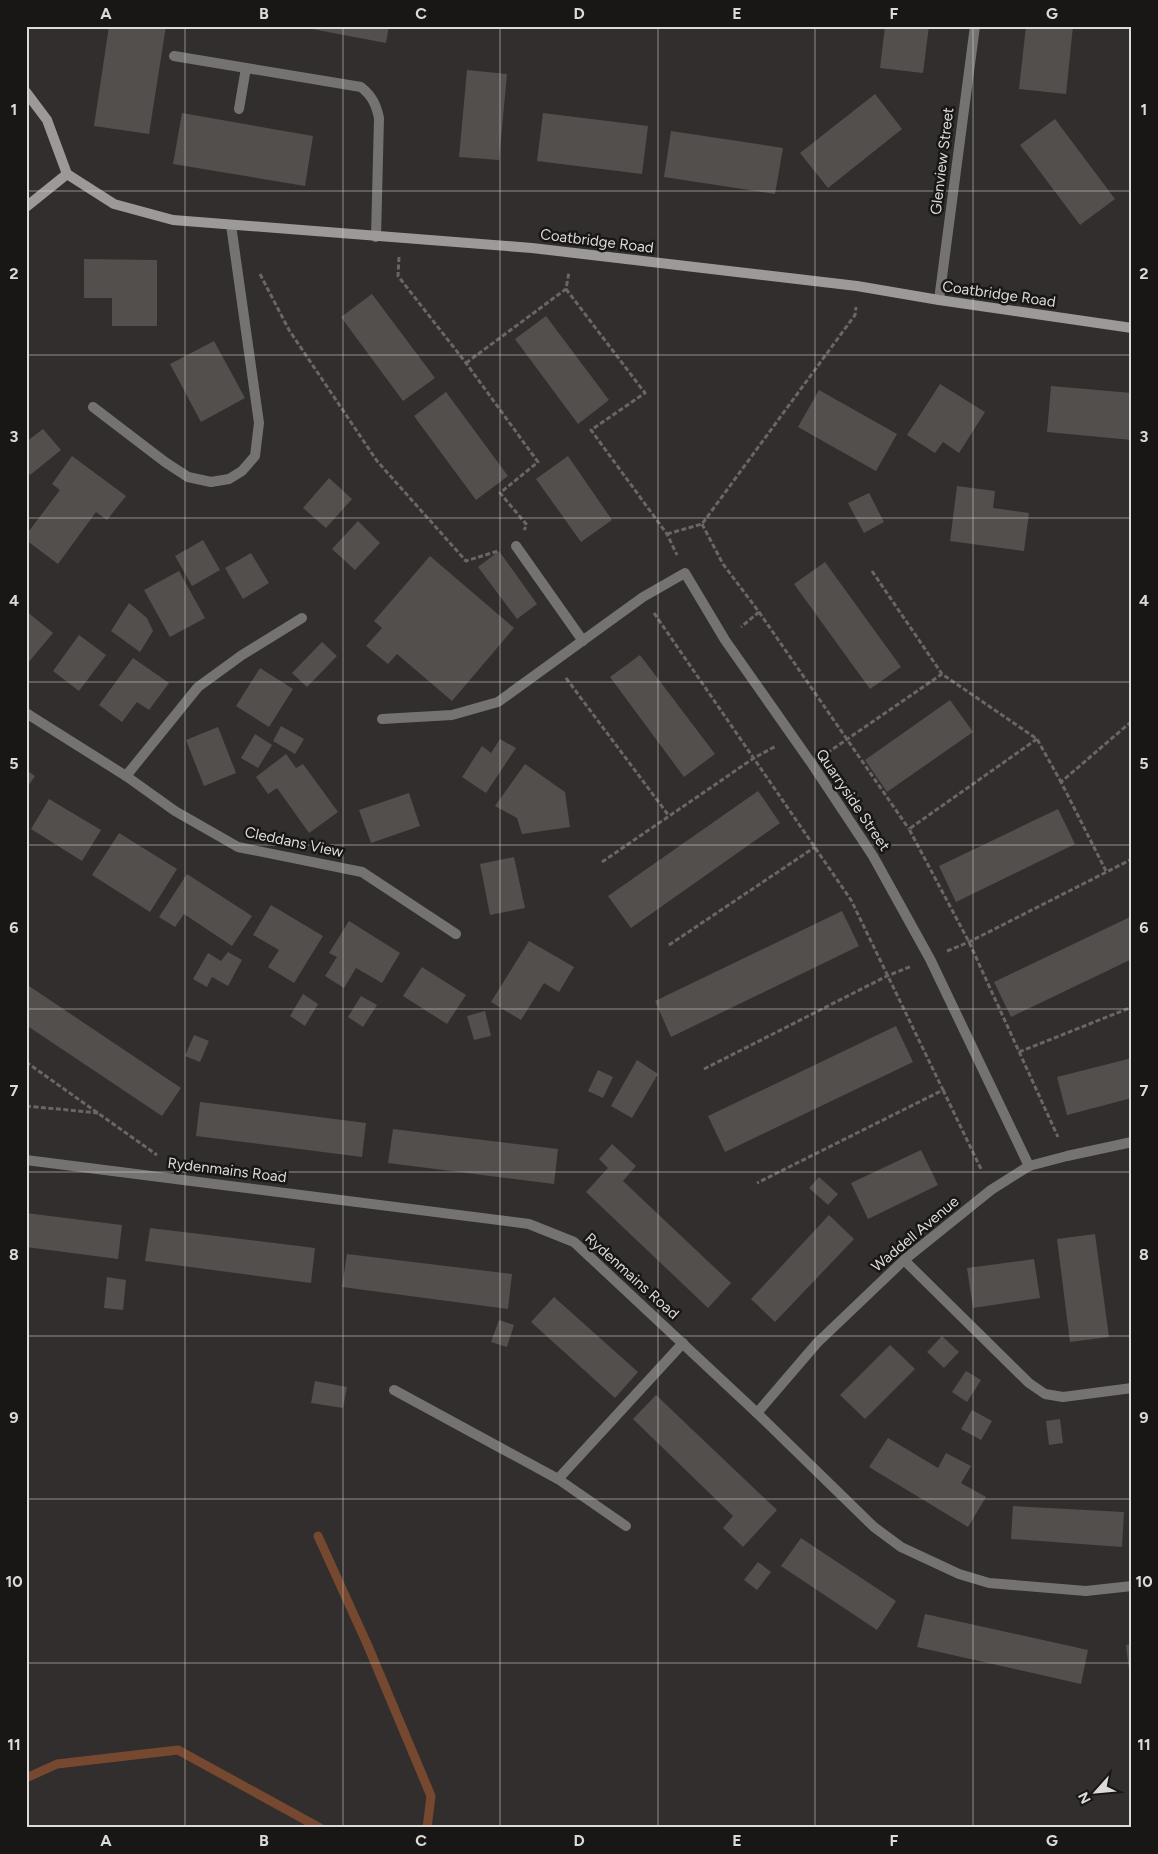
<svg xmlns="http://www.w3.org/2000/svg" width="1158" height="1854" font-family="Figtree,sans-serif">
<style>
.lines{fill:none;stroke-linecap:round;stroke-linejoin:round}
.stream{stroke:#76482f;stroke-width:9}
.building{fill:#534f4d}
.path{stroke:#696665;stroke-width:3;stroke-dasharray:5 2.5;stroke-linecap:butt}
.service{stroke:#757372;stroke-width:10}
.minor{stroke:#757372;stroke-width:10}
.secondary{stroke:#9d9998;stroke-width:10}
.grid{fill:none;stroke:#dddbd9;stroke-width:1;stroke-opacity:0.55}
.labels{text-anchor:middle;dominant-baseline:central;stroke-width:5;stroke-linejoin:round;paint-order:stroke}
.street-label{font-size:15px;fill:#dddbd9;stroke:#191716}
.neatline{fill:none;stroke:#dddbd9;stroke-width:2}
.grid-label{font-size:16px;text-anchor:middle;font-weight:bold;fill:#dddbd9}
</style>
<rect width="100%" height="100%" fill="#322e2d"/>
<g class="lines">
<g class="stream">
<path d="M318 1536 368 1646 431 1796 427 1828"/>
<path d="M26 1778 57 1764 178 1750 320 1828"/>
</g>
</g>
<g class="building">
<path d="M109 26H166L149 134 94 126Z"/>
<path d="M296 26H389L386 43Z"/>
<path d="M885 26H929L923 73 880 68Z"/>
<path d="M1026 26H1073L1066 94 1019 89Z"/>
<path d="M467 70 507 74 499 160 459 157Z"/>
<path d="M875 94 902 129 828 188 800 153Z"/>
<path d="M182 113 313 136 305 186 173 164Z"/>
<path d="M543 113 648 126 642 174 537 161Z"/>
<path d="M1055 119 1115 199 1080 225 1020 145Z"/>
<path d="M671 131 783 148 775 194 664 177Z"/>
<path d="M84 259 157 260V326H112V298H84Z"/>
<path d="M372 294 435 378 403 401 341 317Z"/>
<path d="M546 316 609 400 578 424 515 339Z"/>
<path d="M214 341 245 398 201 422 170 364Z"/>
<path d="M940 384 985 412 959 453 943 442 935 453 907 435Z"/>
<path d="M1051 386 1132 393V440L1047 432Z"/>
<path d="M819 390 897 434 876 471 798 427Z"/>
<path d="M446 392 508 476 476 500 414 416Z"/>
<path d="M43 429 61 450 30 475 26 470V442Z"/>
<path d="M72 456 126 496 107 520 96 512 58 564 26 540V535L60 490 52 484Z"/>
<path d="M568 456 612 520 581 542 536 479Z"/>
<path d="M329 478 352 499 326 528 303 508Z"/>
<path d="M957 486 995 491 993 508 1029 513 1024 551 950 541Z"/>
<path d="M869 493 884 522 864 533 848 503Z"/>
<path d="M358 521 380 543 355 570 332 549Z"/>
<path d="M203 540 220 570 192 586 175 556Z"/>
<path d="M499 551 537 604 517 619 478 567Z"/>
<path d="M251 553 269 583 243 599 225 568Z"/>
<path d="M430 556 514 628 452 701 397 654 388 664 366 646 382 628 374 621Z"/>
<path d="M825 562 901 667 870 689 794 584Z"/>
<path d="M179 571 205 618 170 637 144 590Z"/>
<path d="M129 603 147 618 153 631 140 652 111 631Z"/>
<path d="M26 611 53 633 27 664 26 663Z"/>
<path d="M79 635 106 655 79 691 53 671Z"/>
<path d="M322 642 337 656 307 687 292 673Z"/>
<path d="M640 655 715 754 684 777 610 677Z"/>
<path d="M133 658 169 683 149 710 137 702 122 722 99 705Z"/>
<path d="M260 668 293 689 269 727 236 706Z"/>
<path d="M950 700 973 732 887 792 865 760Z"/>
<path d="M281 726 304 739 295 754 273 741Z"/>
<path d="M218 727 236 773 204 786 186 740Z"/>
<path d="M255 734 272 745 258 768 241 758Z"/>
<path d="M500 739 516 748 486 793 462 777 482 746 491 753Z"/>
<path d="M286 754 296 768 303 764 338 812 309 833 277 788 268 794 256 777Z"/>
<path d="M525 764 565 792 570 827 522 834 517 818 495 806Z"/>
<path d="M26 770 35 776 26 789Z"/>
<path d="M758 791 780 823 631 928 608 896Z"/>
<path d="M409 793 420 826 371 843 359 810Z"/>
<path d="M49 799 101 830 82 861 31 829Z"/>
<path d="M1058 809 1075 844 956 902 939 866Z"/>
<path d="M119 833 177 869 150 912 92 875Z"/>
<path d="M514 857 525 908 490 915 480 864Z"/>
<path d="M187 874 252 916 232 946 184 914 175 927 159 917Z"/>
<path d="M271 905 323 936 294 983 268 967 279 950 253 935Z"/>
<path d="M842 911 859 946 671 1037 655 1001Z"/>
<path d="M1132 916V959L1011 1017 994 982Z"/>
<path d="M349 921 400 953 382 983 356 968 344 988 325 976 337 957 329 953Z"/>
<path d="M529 941 574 967 559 992 544 983 521 1020 491 1002Z"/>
<path d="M228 952 242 960 228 986 212 977 207 987 193 979 208 953 221 961Z"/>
<path d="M422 967 466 995 447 1024 403 996Z"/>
<path d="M26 984 181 1088 162 1116 26 1025Z"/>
<path d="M303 994 318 1004 305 1026 290 1016Z"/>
<path d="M361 996 377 1005 363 1027 348 1017Z"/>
<path d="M485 1011 491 1036 474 1040 467 1016Z"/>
<path d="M896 1026 913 1062 725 1152 708 1116Z"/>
<path d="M194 1035 209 1041 200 1062 185 1056Z"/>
<path d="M1132 1058V1098L1067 1115 1057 1077Z"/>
<path d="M637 1060 658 1074 632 1118 611 1106Z"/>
<path d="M598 1070 613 1077 603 1098 588 1091Z"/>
<path d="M200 1102 366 1123 362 1157 196 1136Z"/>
<path d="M393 1129 558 1149 554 1184 388 1163Z"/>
<path d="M612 1144 636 1166 623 1181 731 1283 708 1308 586 1192 608 1168 599 1159Z"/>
<path d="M921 1150 938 1185 868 1219 851 1183Z"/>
<path d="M819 1177 838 1194 828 1205 809 1188Z"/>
<path d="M26 1213 122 1225 118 1259 26 1247Z"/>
<path d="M829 1215 854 1239 775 1322 751 1299Z"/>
<path d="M150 1228 315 1248 311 1283 145 1261Z"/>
<path d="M1095 1234 1109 1337 1070 1342 1057 1239Z"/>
<path d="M347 1254 512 1274 508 1309 342 1287Z"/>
<path d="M1034 1259 1040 1298 973 1308 967 1268Z"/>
<path d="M107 1277 126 1280 123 1310 104 1308Z"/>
<path d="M554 1297 638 1372 615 1398 531 1322Z"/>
<path d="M499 1320 514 1325 507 1347 491 1342Z"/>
<path d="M942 1336 959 1352 944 1368 927 1352Z"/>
<path d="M890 1345 915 1369 865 1419 840 1395Z"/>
<path d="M966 1371 981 1380 967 1402 952 1392Z"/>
<path d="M315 1381 347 1387 343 1408 311 1403Z"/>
<path d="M656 1395 777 1510 743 1547 723 1528 733 1516 633 1419Z"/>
<path d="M972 1410 992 1421 981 1440 961 1429Z"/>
<path d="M1060 1419 1063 1443 1049 1445 1046 1421Z"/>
<path d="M888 1438 938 1468 946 1453 971 1466 961 1483 986 1497 968 1527 869 1467Z"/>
<path d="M1013 1506 1124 1512 1122 1547 1011 1539Z"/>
<path d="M801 1538 896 1601 877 1630 781 1566Z"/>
<path d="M758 1562 771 1572 757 1590 744 1580Z"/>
<path d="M925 1614 1088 1650 1081 1684 917 1647Z"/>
<path d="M1132 1644V1678L1130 1679 1126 1645Z"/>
</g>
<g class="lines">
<g class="path">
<path d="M399 257 398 276 466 363 538 462 500 493 527 525 524 530"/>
<path d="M260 274 289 330 377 461 466 561 498 551"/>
<path d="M566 289 645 393 591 430 667 534 677 555"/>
<path d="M466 363 566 289 569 272"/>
<path d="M702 524 723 564 759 612 741 627"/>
<path d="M667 534 702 524 855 315 856 307"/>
<path d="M872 571 942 674 1037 739 1061 782"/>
<path d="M759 612 909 829"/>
<path d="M654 613 851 900 943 1090 757 1183"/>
<path d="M566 678 669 816"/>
<path d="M1037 739 909 829 969 942 1058 1137"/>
<path d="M827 753 942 674"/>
<path d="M602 862 754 758 776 746"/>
<path d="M1106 871 1061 782 1132 721"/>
<path d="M669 945 815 847"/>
<path d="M947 951 969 942 1132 859"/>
<path d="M1019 1052 1132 1007"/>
<path d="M26 1062 157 1155"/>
<path d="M704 1069 887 976 912 966"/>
<path d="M943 1090 982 1171"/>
<path d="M26 1106 99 1113"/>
</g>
<g class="service">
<path d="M93 407 165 462 188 477 211 482 229 479 242 471 255 456 259 423 231 225"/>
<path d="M904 1260 1029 1383 1045 1394 1063 1397 1132 1388"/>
<path d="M394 1390 558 1479 626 1526"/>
<path d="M558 1479 683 1343"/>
</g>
<g class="minor">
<path d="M174 56 361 87C372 96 376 104 379 118L376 237"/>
<path d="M239 109 246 68"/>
<path d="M939 300 975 26"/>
<path d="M516 546 583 641"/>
<path d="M26 713 126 776 175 811 238 847 362 872 456 934"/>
<path d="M382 719 452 715 498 702 643 597 685 573 725 640 812 764 873 856 930 959 1029 1166"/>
<path d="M126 776 198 687 242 655 302 618"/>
<path d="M26 1160 529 1224 574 1242 757 1413 874 1527 901 1547 959 1574 989 1583 1086 1591 1132 1586"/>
<path d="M757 1413 817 1343 904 1260 991 1190 1029 1166 1067 1156 1132 1142"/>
</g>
<g class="secondary">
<path d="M26 92 47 120 67 174"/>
<path d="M67 174 114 204 173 220 532 248 857 286 939 300 1132 328"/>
<path d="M26 207 67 174"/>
</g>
</g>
<path class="grid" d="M185 26V1828M343 26V1828M500 26V1828M658 26V1828M815 26V1828M973 26V1828M26 191H1132M26 355H1132M26 518H1132M26 682H1132M26 845H1132M26 1009H1132M26 1172H1132M26 1336H1132M26 1499H1132M26 1663H1132"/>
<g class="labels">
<g class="street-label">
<text transform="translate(942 161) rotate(-83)">Glenview Street</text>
<text transform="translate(597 241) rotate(7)">Coatbridge Road</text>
<text transform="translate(999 294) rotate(8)">Coatbridge Road</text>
<text transform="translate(853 800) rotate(56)">Quarryside Street</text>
<text transform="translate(294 842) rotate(12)">Cleddans View</text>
<text transform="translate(227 1170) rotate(7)">Rydenmains Road</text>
<text transform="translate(915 1234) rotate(-40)">Waddell Avenue</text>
<text transform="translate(632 1276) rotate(42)">Rydenmains Road</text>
</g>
</g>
<rect width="1158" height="1854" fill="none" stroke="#191716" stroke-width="55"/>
<g transform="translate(1096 1792) rotate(243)" stroke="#191716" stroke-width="4" paint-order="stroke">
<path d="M0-4L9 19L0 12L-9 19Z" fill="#dddbd9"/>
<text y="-8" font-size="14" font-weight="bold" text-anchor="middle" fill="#dddbd9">N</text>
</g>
<rect x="28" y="28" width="1102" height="1798" class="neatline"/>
<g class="grid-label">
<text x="106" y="19">A</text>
<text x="264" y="19">B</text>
<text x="421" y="19">C</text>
<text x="579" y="19">D</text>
<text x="737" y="19">E</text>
<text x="894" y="19">F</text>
<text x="1052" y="19">G</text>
<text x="14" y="115">1</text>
<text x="1144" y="115">1</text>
<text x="14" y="279">2</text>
<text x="1144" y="279">2</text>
<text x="14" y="442">3</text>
<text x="1144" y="442">3</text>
<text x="14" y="606">4</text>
<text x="1144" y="606">4</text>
<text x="14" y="769">5</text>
<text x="1144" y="769">5</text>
<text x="14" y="933">6</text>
<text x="1144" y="933">6</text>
<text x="14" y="1096">7</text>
<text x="1144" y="1096">7</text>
<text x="14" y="1260">8</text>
<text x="1144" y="1260">8</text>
<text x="14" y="1423">9</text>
<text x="1144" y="1423">9</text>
<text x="14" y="1587">10</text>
<text x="1144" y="1587">10</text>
<text x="14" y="1750">11</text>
<text x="1144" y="1750">11</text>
<text x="106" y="1846">A</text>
<text x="264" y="1846">B</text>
<text x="421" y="1846">C</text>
<text x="579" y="1846">D</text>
<text x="737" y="1846">E</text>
<text x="894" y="1846">F</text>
<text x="1052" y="1846">G</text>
</g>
</svg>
